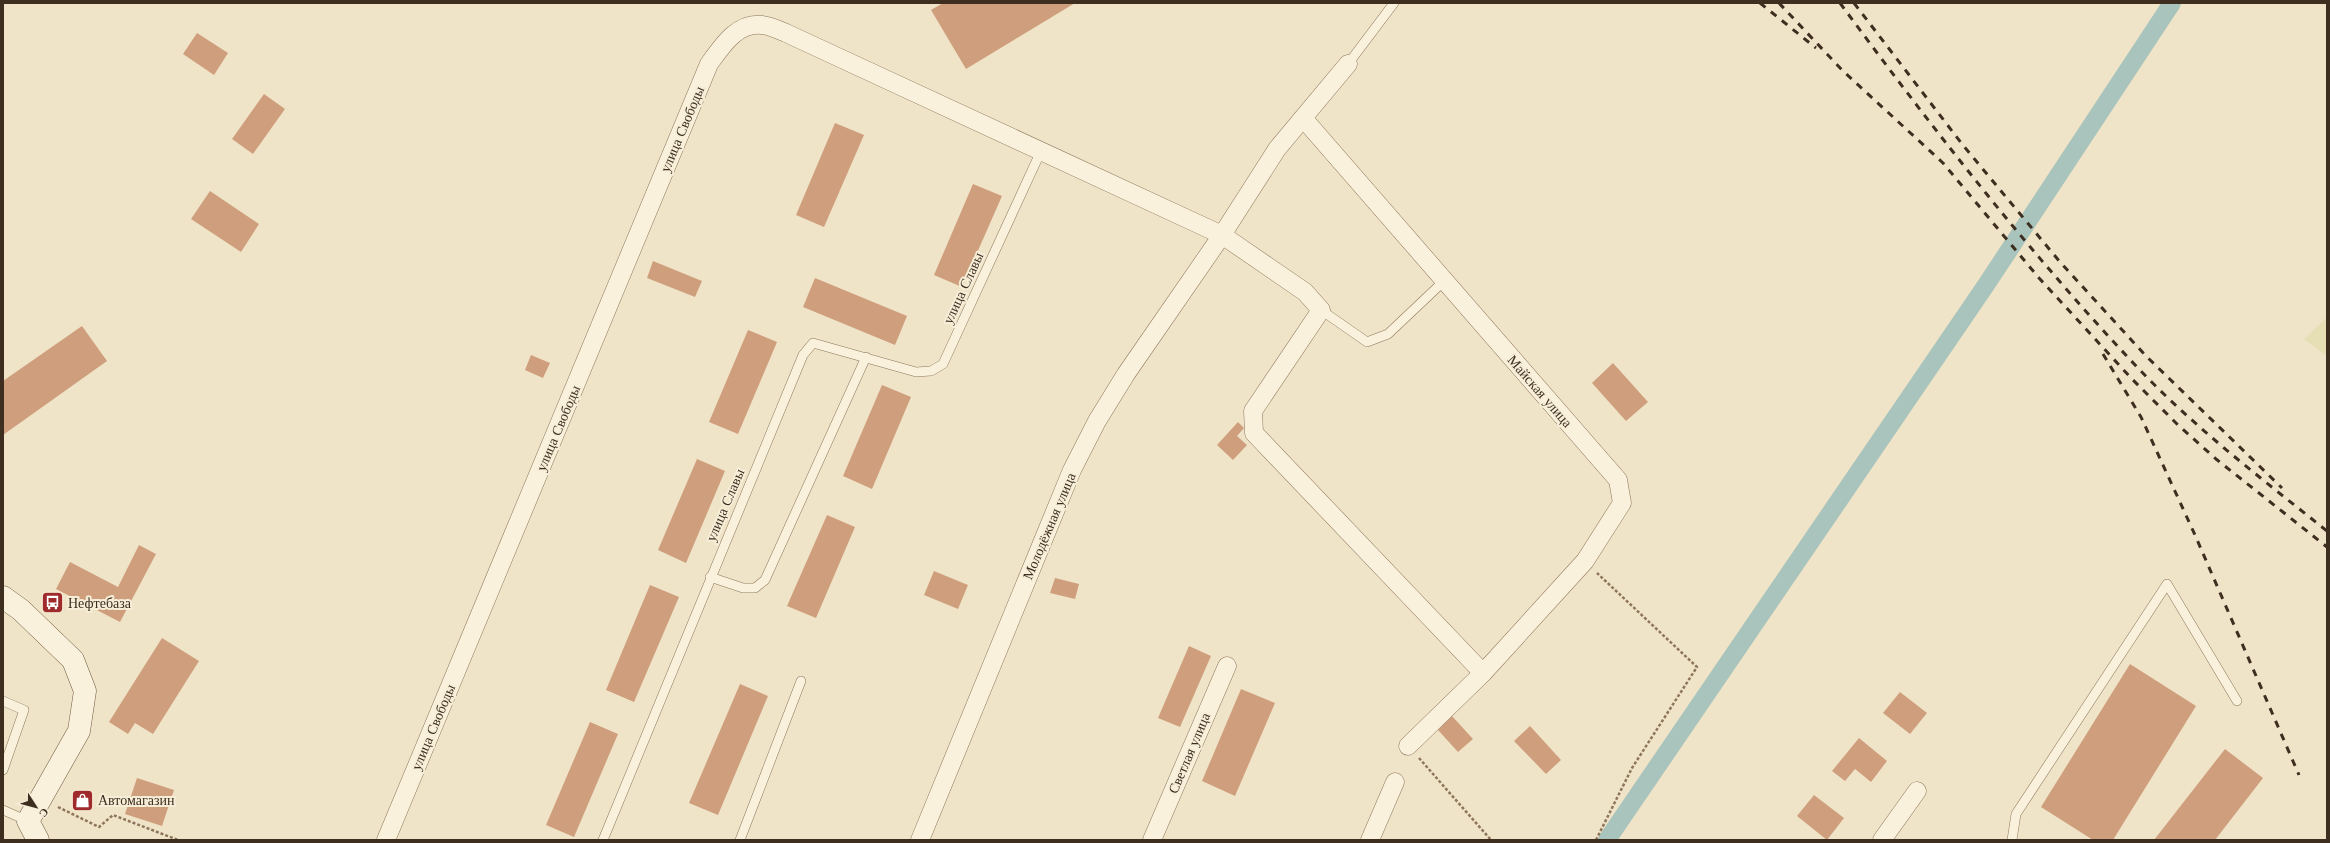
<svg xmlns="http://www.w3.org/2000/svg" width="2330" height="843" font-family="'Libre Baskerville',serif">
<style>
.farmland{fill:#e6deb5}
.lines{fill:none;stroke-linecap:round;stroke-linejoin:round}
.canal{stroke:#a9c4bc;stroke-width:18}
.building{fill:#cf9f7d}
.lane-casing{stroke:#8d765c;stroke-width:10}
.street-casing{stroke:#8d765c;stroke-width:19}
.secondary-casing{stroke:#6f573f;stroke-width:23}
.path{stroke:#8d765c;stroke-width:2.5;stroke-dasharray:3 2;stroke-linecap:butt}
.lane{stroke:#faf1dc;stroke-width:9}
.street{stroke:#faf1dc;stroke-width:18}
.secondary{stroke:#faf1dc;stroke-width:22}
.rail{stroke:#3d2e20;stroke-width:3;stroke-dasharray:7 7;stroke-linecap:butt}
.labels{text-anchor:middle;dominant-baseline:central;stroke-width:4;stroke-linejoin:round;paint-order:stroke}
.street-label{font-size:14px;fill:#3d2e20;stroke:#f7eed8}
.poi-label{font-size:14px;fill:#3d2e20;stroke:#f7eed8;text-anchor:start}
</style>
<rect width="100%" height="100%" fill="#f0e4c8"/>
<path class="farmland" d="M2327 317V356L2304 339Z"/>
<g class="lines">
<path class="canal" d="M1607 840 1986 285 2172 3"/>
</g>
<g class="building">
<path d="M943 3H1075L966 69 931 10Z"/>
<path d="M197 33 228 53 214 75 183 54Z"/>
<path d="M264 94 285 109 253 154 232 139Z"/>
<path d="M835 123 864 135 824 227 796 215Z"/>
<path d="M973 184 1002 196 962 287 934 275Z"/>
<path d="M210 191 259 224 241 252 191 219Z"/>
<path d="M653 261 702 281 695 297 647 278Z"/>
<path d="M815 278 907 316 895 345 803 307Z"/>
<path d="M82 326 107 361 3 435V381Z"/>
<path d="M748 330 777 342 738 434 709 422Z"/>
<path d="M531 355 550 363 543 378 525 370Z"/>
<path d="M1613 363 1648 402 1626 421 1592 383Z"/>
<path d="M882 385 911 397 872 489 843 476Z"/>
<path d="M1238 422 1244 428 1237 436 1247 445 1233 460 1217 445Z"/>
<path d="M697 459 725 471 686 563 658 550Z"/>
<path d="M827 515 855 527 816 618 787 606Z"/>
<path d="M139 545 156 554 120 622 56 589 70 562 118 587Z"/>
<path d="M934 571 968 585 958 609 924 595Z"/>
<path d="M1055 578 1079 584 1075 599 1050 593Z"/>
<path d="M650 585 679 597 634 702 606 690Z"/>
<path d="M162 638 199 661 153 734 135 723 128 734 109 722Z"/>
<path d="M1189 646 1211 656 1180 727 1158 718Z"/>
<path d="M2130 664 2196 706 2113 840H2093L2041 807Z"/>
<path d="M740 684 768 696 718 815 689 803Z"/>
<path d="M1241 689 1275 703 1235 796 1202 781Z"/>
<path d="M1900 692 1927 713 1910 734 1883 713Z"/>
<path d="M1452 716 1473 739 1458 752 1438 730Z"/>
<path d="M590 722 618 734 574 837 546 825Z"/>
<path d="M1530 726 1561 760 1546 774 1514 741Z"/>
<path d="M1859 738 1887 761 1871 782 1855 769 1845 781 1832 771Z"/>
<path d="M2225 749 2263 778 2215 840H2154Z"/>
<path d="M137 778 174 790 162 826 125 814Z"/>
<path d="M1814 795 1844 818 1827 840 1797 816Z"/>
</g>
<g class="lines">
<defs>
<g id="lane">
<path d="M1348 64 1394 3"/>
<path d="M1321 310 1367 342 1388 334 1444 281"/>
<path d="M710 577 743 588H755L765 580 866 357"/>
<path d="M3 701 24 710 3 770"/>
<path d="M3 810 28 821"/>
<path d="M603 840 803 355 813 343 916 372 931 371 943 364 1041 151"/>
<path d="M740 840 801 681"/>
<path d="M2012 840 2016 814 2167 584 2237 701"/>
</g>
<g id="street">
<path d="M1408 746 1483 673"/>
<path d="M386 840 709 64C722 46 737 22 762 25 770 26 779 30 786 33L1222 235 1305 292 1321 310 1253 411 1254 433 1483 673 1585 561 1622 503 1618 480 1303 118"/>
<path d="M920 840 1072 470 1097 421 1126 374 1222 235 1277 149 1348 64"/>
<path d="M1152 840 1227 666"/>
<path d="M1370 840 1395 782"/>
<path d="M1882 840 1917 791"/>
</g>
<path id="secondary" d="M3 597 21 610 73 660 85 691 79 731 28 821 38 840"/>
</defs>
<use href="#lane" class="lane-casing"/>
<use href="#street" class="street-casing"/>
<use href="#secondary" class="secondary-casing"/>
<g class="path">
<path d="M1419 758 1491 840"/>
<path d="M58 807 99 827 113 815 178 840"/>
<path d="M1596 840 1632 768 1697 667 1597 573"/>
</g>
<use href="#lane" class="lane"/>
<use href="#street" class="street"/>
<use href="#secondary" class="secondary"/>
<g class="rail">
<path d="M1760 3 1816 48"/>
<path d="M1779 3 1842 70 1943 163 2039 278 2131 378 2177 424 2216 459 2327 547"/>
<path d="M1840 3C1933 129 2030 254 2138 368 2195 428 2262 479 2327 531"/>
<path d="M1854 3 1962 144 2060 262 2146 356 2282 488"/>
<path d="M2103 354 2141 417 2195 535 2299 775"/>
</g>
</g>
<defs>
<symbol id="bus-square" viewBox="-11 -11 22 22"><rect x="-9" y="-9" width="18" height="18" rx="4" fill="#9e2a2b" stroke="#f7eed8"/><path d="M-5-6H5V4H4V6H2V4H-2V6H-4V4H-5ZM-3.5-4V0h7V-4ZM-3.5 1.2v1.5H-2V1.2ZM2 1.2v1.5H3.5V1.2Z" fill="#fff"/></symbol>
<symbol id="shop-square" viewBox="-11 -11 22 22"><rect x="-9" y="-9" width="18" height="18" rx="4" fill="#9e2a2b" stroke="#f7eed8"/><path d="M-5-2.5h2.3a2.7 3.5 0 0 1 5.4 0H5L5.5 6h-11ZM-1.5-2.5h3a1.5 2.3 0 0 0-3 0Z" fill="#fff"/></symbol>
</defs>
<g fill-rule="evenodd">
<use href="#bus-square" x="40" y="590" width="25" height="25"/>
<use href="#shop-square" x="70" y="788" width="25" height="25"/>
</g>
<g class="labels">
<g class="street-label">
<text transform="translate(682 129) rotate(-67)">улица Свободы</text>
<text transform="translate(963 288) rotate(-65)">улица Славы</text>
<text transform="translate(1540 391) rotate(49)">Майская улица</text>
<text transform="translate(558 428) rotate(-67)">улица Свободы</text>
<text transform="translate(725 505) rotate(-67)">улица Славы</text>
<text transform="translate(1049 526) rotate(-67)">Молодёжная улица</text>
<text transform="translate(433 727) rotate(-67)">улица Свободы</text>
<text transform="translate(1189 753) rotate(-67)">Светлая улица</text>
</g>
<g class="poi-label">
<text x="68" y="603">Нефтебаза</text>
<text x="98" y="800">Автомагазин</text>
</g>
</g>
<rect width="2330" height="843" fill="none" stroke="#3d2e20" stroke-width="8"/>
<g transform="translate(36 807) rotate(126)" stroke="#f7eed8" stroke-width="3" paint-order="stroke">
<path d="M0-3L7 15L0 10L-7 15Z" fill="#3d2e20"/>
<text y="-6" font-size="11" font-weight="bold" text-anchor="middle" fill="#3d2e20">С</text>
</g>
</svg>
